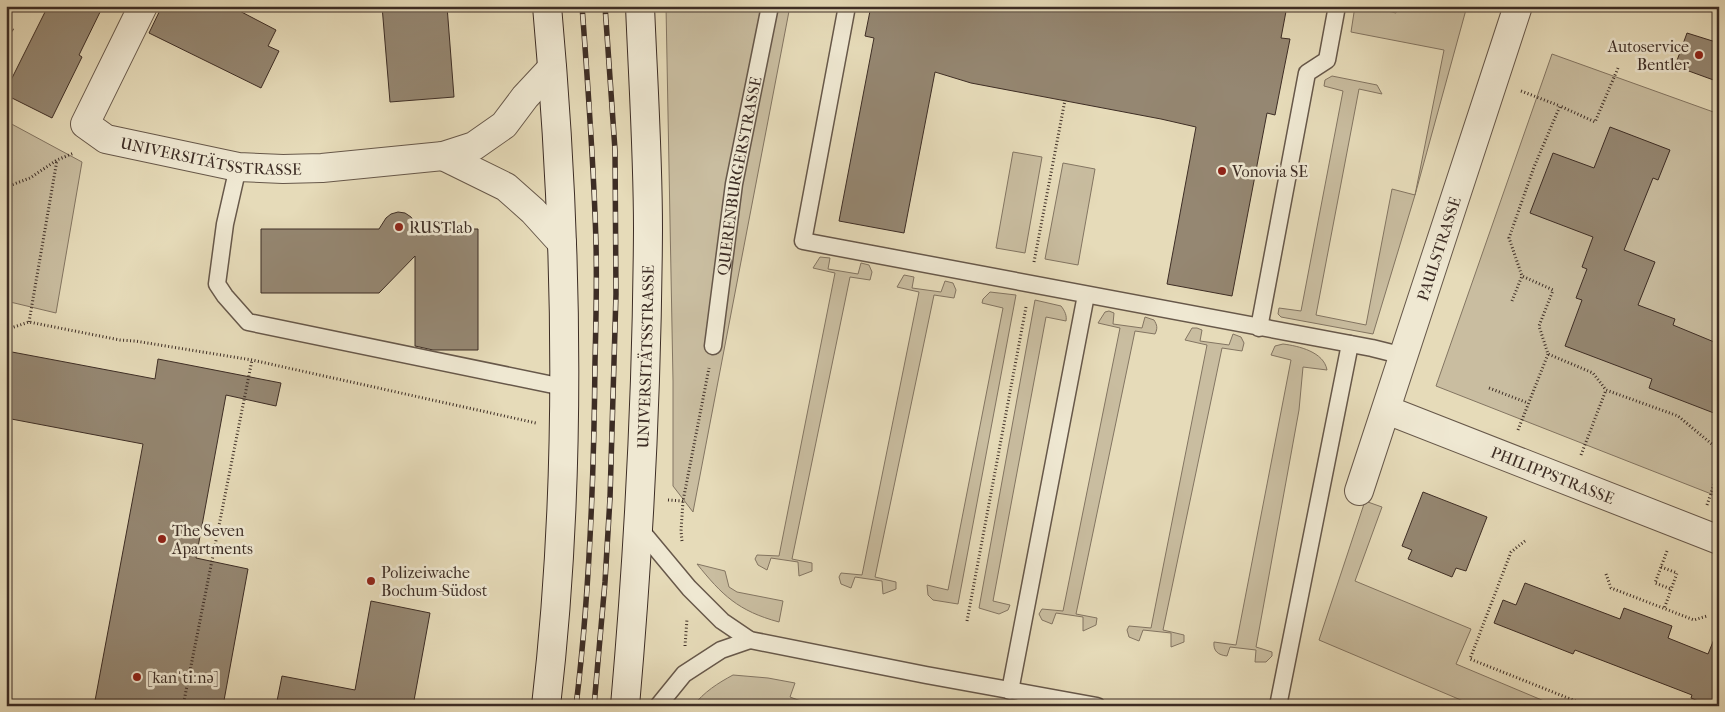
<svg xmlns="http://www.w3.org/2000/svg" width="1725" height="712" font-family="'IM FELL French Canon',serif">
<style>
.green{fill:#c9bda0;stroke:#837562}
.building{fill:#958772;stroke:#3d2d25}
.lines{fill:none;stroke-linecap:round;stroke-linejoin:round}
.service-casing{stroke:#67584a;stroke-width:19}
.minor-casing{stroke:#67584a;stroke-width:30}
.secondary-casing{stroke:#3d2d25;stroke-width:30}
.path{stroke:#3d2d25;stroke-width:3;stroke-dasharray:1 2.5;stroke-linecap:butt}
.service{stroke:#efe8d2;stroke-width:16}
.minor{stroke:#efe8d2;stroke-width:28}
.secondary{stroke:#efe8d2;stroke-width:28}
.rail-casing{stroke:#3d2d25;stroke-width:5.5}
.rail{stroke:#efe8d2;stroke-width:4;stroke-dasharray:11;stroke-linecap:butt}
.poi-dot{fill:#8f2418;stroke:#efe8d2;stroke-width:2}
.labels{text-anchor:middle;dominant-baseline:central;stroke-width:5;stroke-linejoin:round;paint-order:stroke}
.poi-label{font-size:16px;fill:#3d2d25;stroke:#efe8d2;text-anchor:start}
.street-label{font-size:16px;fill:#3d2d25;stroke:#efe8d2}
</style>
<rect width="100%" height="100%" fill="#e6dbb9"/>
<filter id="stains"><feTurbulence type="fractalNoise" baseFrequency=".004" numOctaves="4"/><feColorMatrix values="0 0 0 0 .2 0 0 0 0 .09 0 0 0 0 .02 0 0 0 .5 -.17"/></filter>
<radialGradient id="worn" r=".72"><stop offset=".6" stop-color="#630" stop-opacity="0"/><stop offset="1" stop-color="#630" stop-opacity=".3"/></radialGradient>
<g class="green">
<path d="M666 6H790L693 512 673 486V381Z"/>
<path d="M1355 6H1366L1396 13 1398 6H1467L1415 195 1373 334 1281 317 1278 314 1279 308 1301 311 1343 91 1324 86 1325 80 1332 76 1377 85 1382 94 1359 89 1316 315 1366 325 1392 189 1415 195 1444 50 1351 32Z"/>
<path d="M1552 54 1719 114V497L1436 386Z"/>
<path d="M6 121 82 162 56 313 6 301Z"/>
<path d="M1013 152 1042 157 1025 253 996 248Z"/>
<path d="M1063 163 1095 169 1078 265 1045 259Z"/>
<path d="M820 257 830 258 828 269 858 274 861 263 869 265 872 272 870 280 850 277 792 559 812 563V571L799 576 798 562 771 558 767 570 758 565 755 559 757 555 779 556 835 273 813 268Z"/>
<path d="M904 275 914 277 912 288 941 292 945 281 953 283 956 290 954 298 934 295 875 577 896 582V589L883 594 882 581 855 577 851 588 841 584 839 577 841 573 862 575 919 292 897 287Z"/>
<path d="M990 292 1016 295 958 604 933 600 928 595 927 585 948 590 1003 308 982 303 983 299Z"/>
<path d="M1035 300 1061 306C1065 311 1067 316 1066 321L1046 317 993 601 1010 605 1008 610 999 614 979 608Z"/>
<path d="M1109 311 1114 313 1113 324 1142 328 1145 317 1154 320C1157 325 1158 328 1155 334L1135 331 1076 614 1097 618 1096 625 1083 631V617L1056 613 1052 624 1042 620 1039 614 1042 609 1063 611 1120 328 1098 323 1105 312Z"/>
<path d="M1192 328H1197L1202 330 1200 341 1229 345 1233 334 1241 337 1244 343 1242 351 1222 348 1163 630 1184 635V642L1171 647V633L1143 630 1139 641 1129 637 1127 630 1129 626 1151 628 1207 345 1185 340Z"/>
<path d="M1283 344C1299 346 1324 352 1327 370L1303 367 1299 410 1256 647 1272 652V656L1266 662H1255L1256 650 1230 647 1227 656C1218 655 1213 651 1214 642L1236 645 1291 360 1271 355 1275 346Z"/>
<path d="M1365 501 1382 507 1355 581 1471 629 1456 664 1556 706H1475L1319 640Z"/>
<path d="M697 564 725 571 729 587 737 592 783 601 779 622C738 611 722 595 697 564Z"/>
<path d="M733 675 768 678 795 683 790 697 814 706H693C704 692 718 683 733 675Z"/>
</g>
<g class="building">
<path d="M48 6H103L79 55 82 57 52 118 6 95V90Z"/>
<path d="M162 6H230L276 30 268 46 279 51 261 88 149 33Z"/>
<path d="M382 6H447L454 97 390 102Z"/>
<path d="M871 6H1287L1281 38 1290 39 1283 74 1275 115 1267 113 1232 296 1167 284 1196 127 1161 119 971 83 935 72 904 233 839 221 874 38 865 36Z"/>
<path d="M1687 33 1719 43V82L1675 66Z"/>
<path d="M1610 127 1670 150 1658 180 1653 178 1624 250 1655 262 1638 305 1675 319 1673 325 1719 344V415L1649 388 1652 379 1565 346 1582 300 1576 298 1587 269 1582 267 1593 237 1530 213 1553 153 1594 168Z"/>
<path d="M398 212 405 213 411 217 419 229H478V350H433L415 346V256L379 293H261V229H379L386 218 391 214Z"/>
<path d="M12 352 155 379 158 359 281 383 276 406 226 395 196 558 248 569 223 706H94L143 444 6 418V384Z"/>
<path d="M1423 492 1487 517 1466 571 1456 568 1452 577 1408 559 1412 550 1402 546Z"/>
<path d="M1525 583 1620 619 1624 608 1672 626 1668 638 1708 654 1717 632H1719V706H1710L1691 698 1692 695 1575 650 1573 654 1494 623 1503 600 1516 605Z"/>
<path d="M371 601 430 613 413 706H276L282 676 355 690Z"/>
</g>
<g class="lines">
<defs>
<g id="service">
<path d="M847 6 803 241 1372 348 1404 356"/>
<path d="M238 167 225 224 217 284 225 296 248 322 563 387"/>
<path d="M1259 328 1307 73 1327 60 1337 6"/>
<path id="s1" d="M713 346 734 184 770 6"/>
<path d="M639 528 689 588 722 621 750 640 926 675 1097 706"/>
<path d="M1010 691 1086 295"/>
<path d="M658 706 684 674 721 650 750 640"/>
<path d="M1278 706 1350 344"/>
</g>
<g id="minor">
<path id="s2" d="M143 6 85 124 106 139 238 167 283 169 322 168 443 156 474 146 504 125 525 97 552 68"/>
<path d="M443 156 506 187 533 211 562 243"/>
<path id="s3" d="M1387 410 1719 540"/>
<path id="s4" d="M1359 491 1518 6"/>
</g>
<g id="secondary">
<path d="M546 706C573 474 568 239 547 6"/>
<path id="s5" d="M625 706C639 547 647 389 648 229 648 155 643 80 640 6"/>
</g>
</defs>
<use href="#service" class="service-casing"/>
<use href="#minor" class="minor-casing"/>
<use href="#secondary" class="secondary-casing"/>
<g class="path">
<path d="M6 27 15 31"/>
<path d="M1618 68 1595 122 1560 106 1534 167 1509 238 1522 276 1553 290 1539 326 1548 354 1593 373 1606 390 1678 416 1719 450"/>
<path d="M1521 91 1560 106"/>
<path d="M6 187 30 178 57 160 74 153"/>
<path d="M1034 262 1065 100"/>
<path d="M1512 301 1522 276"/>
<path d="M29 322 57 160"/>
<path d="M6 338 11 328 29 322 120 340 135 341 252 360 536 423"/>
<path d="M1489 388 1528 403"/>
<path d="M1518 430 1548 354"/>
<path d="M1581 455 1606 390"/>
<path d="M668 500 683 501"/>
<path d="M1707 505 1719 470"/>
<path d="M682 541 681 531 683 501 709 368"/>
<path d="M1525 541 1511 552 1470 659 1588 706"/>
<path d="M1667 551 1655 583 1671 589"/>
<path d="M1661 567 1677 573 1664 609"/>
<path d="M1606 574 1611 588 1694 620 1707 616"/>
<path d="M967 621 1026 307"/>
<path d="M685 646 687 619"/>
<path d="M183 706 252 360"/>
</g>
<use href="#service" class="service"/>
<use href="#minor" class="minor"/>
<use href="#secondary" class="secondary"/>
<defs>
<g id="rail">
<path d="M576 706C590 592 594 476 595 362 596 323 597 283 596 244 594 165 588 86 582 6"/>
<path d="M594 706 605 582 610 498 616 294 615 150 605 6"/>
</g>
</defs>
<use href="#rail" class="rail-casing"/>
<use href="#rail" class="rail"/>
</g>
<g class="poi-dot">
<circle cx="1699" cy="55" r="5"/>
<circle cx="1222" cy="171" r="5"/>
<circle cx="399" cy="227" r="5"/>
<circle cx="162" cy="539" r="5"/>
<circle cx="371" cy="581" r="5"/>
<circle cx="137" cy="677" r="5"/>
</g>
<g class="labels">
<g class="poi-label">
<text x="1689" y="46" text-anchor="end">Autoservice<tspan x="1689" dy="18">Bentler</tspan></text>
<text x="1232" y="171">Vonovia SE</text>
<text x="409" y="227">RUSTlab</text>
<text x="172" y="530">The Seven<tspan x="172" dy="18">Apartments</tspan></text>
<text x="381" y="572">Polizeiwache<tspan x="381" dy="18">Bochum-Südost</tspan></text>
<text x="147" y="677">[kanˈtiːnə]</text>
</g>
<g class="street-label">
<text stroke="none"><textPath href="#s2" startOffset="264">UNIVERSITÄTSSTRASSE</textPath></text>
<text stroke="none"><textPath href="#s1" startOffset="172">QUERENBURGERSTRASSE</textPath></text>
<text stroke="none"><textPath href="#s4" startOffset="255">PAULSTRASSE</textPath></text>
<text stroke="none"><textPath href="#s5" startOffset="350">UNIVERSITÄTSSTRASSE</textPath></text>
<text stroke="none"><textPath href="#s3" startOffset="178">PHILIPPSTRASSE</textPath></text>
</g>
</g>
<rect width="1725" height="712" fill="none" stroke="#e6dbb9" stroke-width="25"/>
<rect x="8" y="8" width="1710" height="697" fill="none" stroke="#3d2d25" stroke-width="2.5"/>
<rect x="12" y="12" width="1700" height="687" fill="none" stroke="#3d2d25"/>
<rect width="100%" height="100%" filter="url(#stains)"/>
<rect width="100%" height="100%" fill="url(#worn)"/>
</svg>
